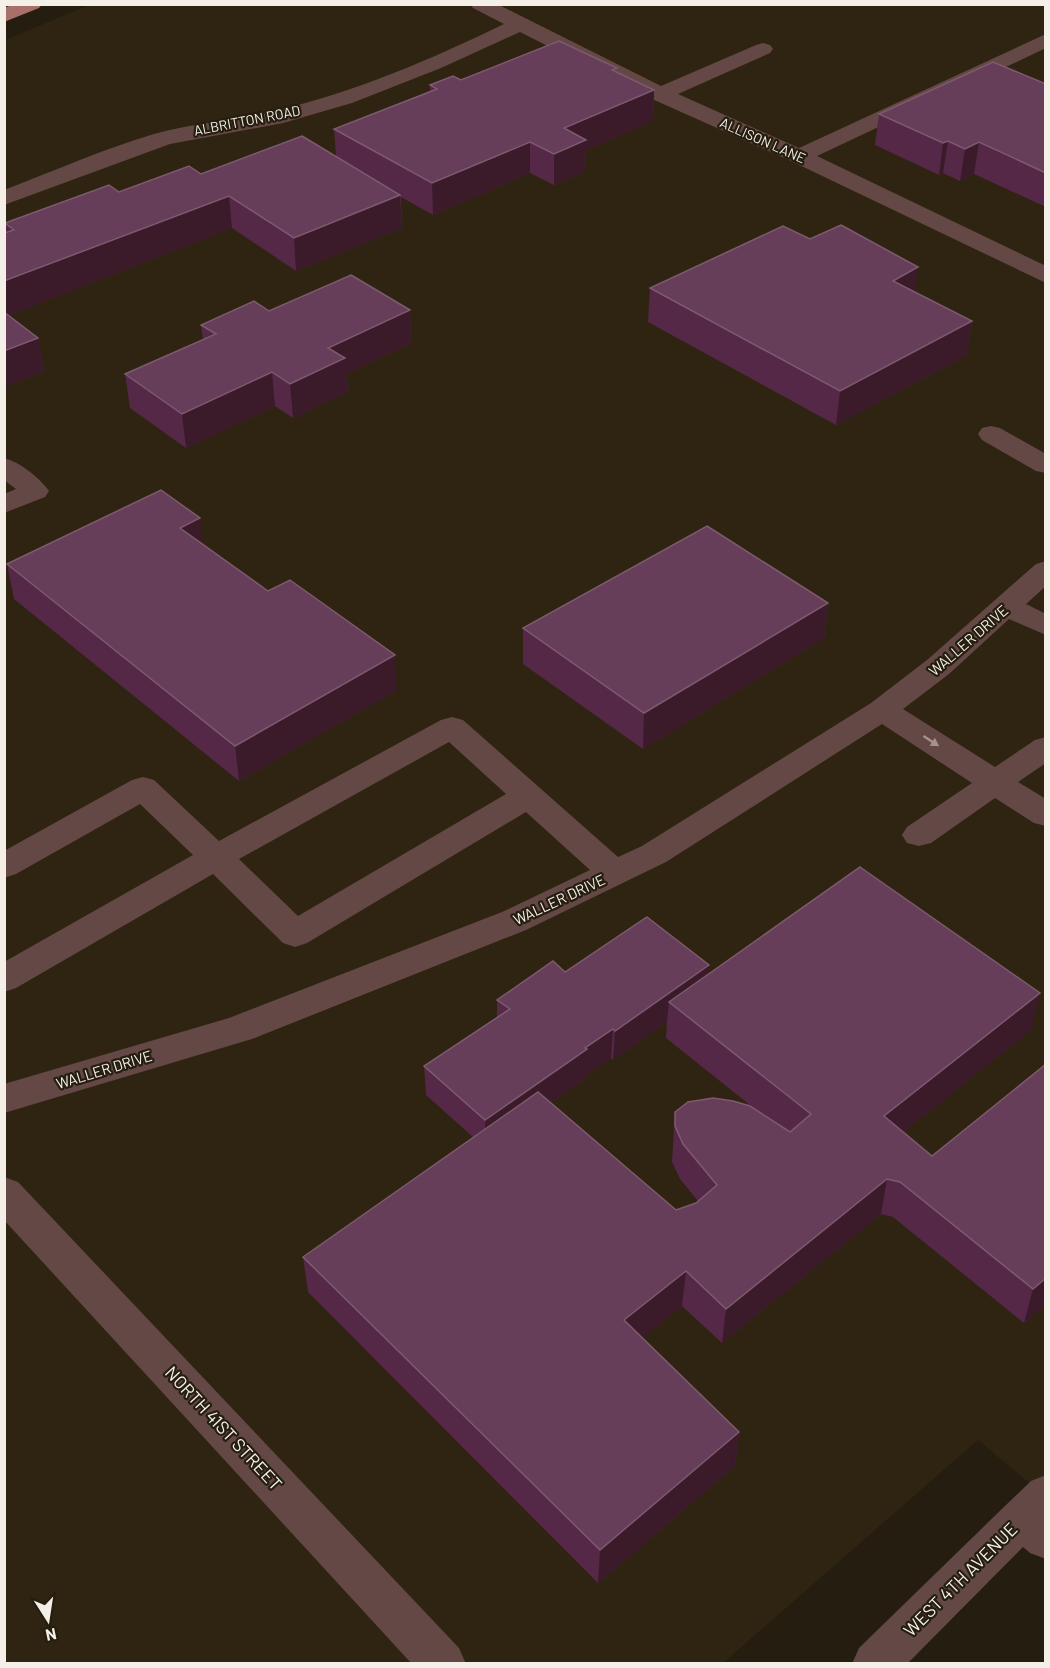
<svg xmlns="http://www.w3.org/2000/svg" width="1050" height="1668" font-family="Barlow,sans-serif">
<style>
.built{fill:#2f2411}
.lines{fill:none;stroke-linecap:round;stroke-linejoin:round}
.minor{fill:#644845;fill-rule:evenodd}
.major{fill:#a96f69;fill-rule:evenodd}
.wall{fill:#552848;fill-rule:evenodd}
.shaded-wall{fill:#3b1b2a}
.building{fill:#663e59;stroke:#7d5a6f;stroke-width:1.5}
.oneway{fill:#a5948e}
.labels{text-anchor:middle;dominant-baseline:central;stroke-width:4.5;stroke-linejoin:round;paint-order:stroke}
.far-street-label{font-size:14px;fill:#f5f0e7;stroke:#251e10}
.street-label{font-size:15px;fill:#f5f0e7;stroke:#251e10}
.near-street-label{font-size:18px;fill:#f5f0e7;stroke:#251e10}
</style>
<rect width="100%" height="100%" fill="#251e10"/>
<path class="built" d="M92 4 1045 5V1496L978 1440 723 1663 5 1664V40Z"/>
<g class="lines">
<g class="minor">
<path d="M470 4H497L661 86 756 45 763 43 770 45 773 49 770 53 678 94 799 148 1046 34V48L817 156 1046 266V283L791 161 652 99 520 32 441 68 352 103 283 123 170 144 4 205V190C54 171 103 149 154 134 195 122 238 121 279 110 357 91 432 59 504 24L473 8Z"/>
<path d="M991 426 1000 428 1046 454V473L1036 471 982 440 978 434 982 428Z"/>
<path d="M4 458C20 462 40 478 49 491L45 497 4 513V494L16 489 4 480Z"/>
<path d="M1046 561V586L1026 604 1046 614V635L1009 619 949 674 903 709 995 767 1035 740 1046 737V763L1018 782 1046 799V826L1034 823 995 798 931 843 919 846 907 843 902 835 907 827 972 783 882 724 666 862 526 930 252 1039 4 1113V1084L229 1018 502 912 590 870 526 812 307 943 295 947 283 943 213 874 16 988 4 992V962L193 855 140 804 16 874 4 878V851L132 780 143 777 154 780 219 841 441 720 452 717 463 720 618 857 642 846 871 703 927 660 1036 564ZM449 742 506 794 298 916 239 859Z"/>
<path d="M4 1177 18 1182 459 1648 466 1664H412L4 1220Z"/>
<path d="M1046 1475V1559L1030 1553 1023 1547 907 1664H852L859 1648 1007 1504 1031 1481Z"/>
</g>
<path class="major" d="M14 4H42L39 8 4 22V8Z"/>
</g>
<g class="wall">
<path d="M617 73 654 90 653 121 586 150 585 171 554 185 530 173 433 215 401 197 402 228 296 271 232 228 9 315 38 338 44 371 4 387V233H6L5 223 119 192 201 174 336 156 334 129 430 91V85L461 80Z"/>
<path d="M1046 84V207L974 174 960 181 943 173 939 175 875 145 879 114Z"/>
<path d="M650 288 915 292 972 321 967 355 836 425 648 322Z"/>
<path d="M410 310 411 343 346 374 348 392 293 418 275 406 186 448 130 408 125 374 203 340 201 325 269 311Z"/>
<path d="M203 544 397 690 239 781 14 599 7 564Z"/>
<path d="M828 603 824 638 643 749 523 664V628Z"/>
<path d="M565 972 708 974 1032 1029 903 1132 932 1156 1046 1304 1024 1323 893 1217 881 1214 722 1343 682 1306 642 1338 739 1432 735 1466 598 1583 308 1292 303 1257 473 1137 426 1095 424 1066 497 1017V1000ZM667 1021 666 1038 760 1113 675 1112 672 1162 680 1179 698 1201 696 1203 676 1210 551 1103 586 1078V1075L611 1058 613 1060Z"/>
</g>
<g class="shaded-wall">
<path d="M654 90 653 121 586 150 585 171 554 185V154L564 128Z"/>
<path d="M948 141 943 173 939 175 943 143Z"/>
<path d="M530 142V173L433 215 432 183Z"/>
<path d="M979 142 974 174 960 181 965 149Z"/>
<path d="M400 195 402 228 296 271 294 238Z"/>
<path d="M229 196 232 228 4 317V281Z"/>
<path d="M918 267 914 300 893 281Z"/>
<path d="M410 310 411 343 346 374 348 392 293 418 290 384 328 348Z"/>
<path d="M972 321 967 355 836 425 840 391Z"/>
<path d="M38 338 44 371 4 387V351Z"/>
<path d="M272 372 275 406 186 448 182 414Z"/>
<path d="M200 518 204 553 180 528Z"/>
<path d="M828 603 824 638 643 749 644 713Z"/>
<path d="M395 655 397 690 239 781 235 746Z"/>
<path d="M709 965 706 994 669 1002 667 1021 613 1060 615 1031Z"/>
<path d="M1040 993 1032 1029 878 1152 884 1116Z"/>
<path d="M613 1029 611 1058 586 1075V1078L486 1149 485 1120Z"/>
<path d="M887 1179 881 1214 722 1343 726 1309Z"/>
<path d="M686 1271 682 1306 622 1355 624 1320Z"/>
<path d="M1046 1278V1304L1024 1323 1033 1289Z"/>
<path d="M739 1432 735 1466 598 1583 600 1550Z"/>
</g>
<g class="building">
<path d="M559 41 617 68 612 70 654 90 564 128 586 140 554 154 530 142 432 183 334 129 437 89 430 85 453 76 461 80Z"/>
<path d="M993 62 1046 84V173L979 142 965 149 948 141 943 143 879 114Z"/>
<path d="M302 136 400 195 294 238 229 196 4 281V233L14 230 5 223 109 185 119 192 189 166 201 174Z"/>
<path d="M841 225 918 267 893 281 972 321 840 391 650 288 783 226 810 239Z"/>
<path d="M351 275 410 310 328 348 345 358 290 384 272 372 182 414 125 374 216 334 201 325 254 301 269 311Z"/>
<path d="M4 312 38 338 4 351Z"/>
<path d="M161 490 200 518 180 528 268 591 290 580 395 655 235 746 7 564Z"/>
<path d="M707 526 828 603 644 713 523 628Z"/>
<path d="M860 867 1040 993 884 1116 932 1156 1046 1064V1278L1033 1289 900 1182 887 1179 726 1309 686 1271 624 1320 739 1432 600 1550 303 1257 538 1092 676 1210 696 1203 717 1185 683 1144 675 1126V1112L688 1102 713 1098 733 1101 750 1106 790 1132 811 1114 669 1002Z"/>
<path d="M647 917 709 965 615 1031 613 1029 585 1048 587 1049 485 1120 424 1066 510 1009 497 1000 553 961 565 972Z"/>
</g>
<defs><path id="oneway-solid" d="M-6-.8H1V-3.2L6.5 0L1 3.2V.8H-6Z" transform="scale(1.5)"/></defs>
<use class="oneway" href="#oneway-solid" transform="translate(931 741) rotate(33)"/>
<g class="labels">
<g class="far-street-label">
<text transform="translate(247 120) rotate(-11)">ALBRITTON ROAD</text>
<text transform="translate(763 140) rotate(24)">ALLISON LANE</text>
</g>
<g class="street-label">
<text transform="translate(968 640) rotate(-41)">WALLER DRIVE</text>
<text transform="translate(559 899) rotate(-25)">WALLER DRIVE</text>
<text transform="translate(104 1069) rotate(-17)">WALLER DRIVE</text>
</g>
<g class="near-street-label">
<text transform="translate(224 1428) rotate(47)">NORTH 41ST STREET</text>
<text transform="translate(960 1579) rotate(-45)">WEST 4TH AVENUE</text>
</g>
</g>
<rect width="1050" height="1668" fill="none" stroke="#f5f0e7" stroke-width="12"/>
<g transform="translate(48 1620) rotate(168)" stroke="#251e10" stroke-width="4.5" paint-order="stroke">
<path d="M0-4.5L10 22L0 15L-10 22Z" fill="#f5f0e7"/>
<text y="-9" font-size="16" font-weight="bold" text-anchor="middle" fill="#f5f0e7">N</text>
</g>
</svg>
